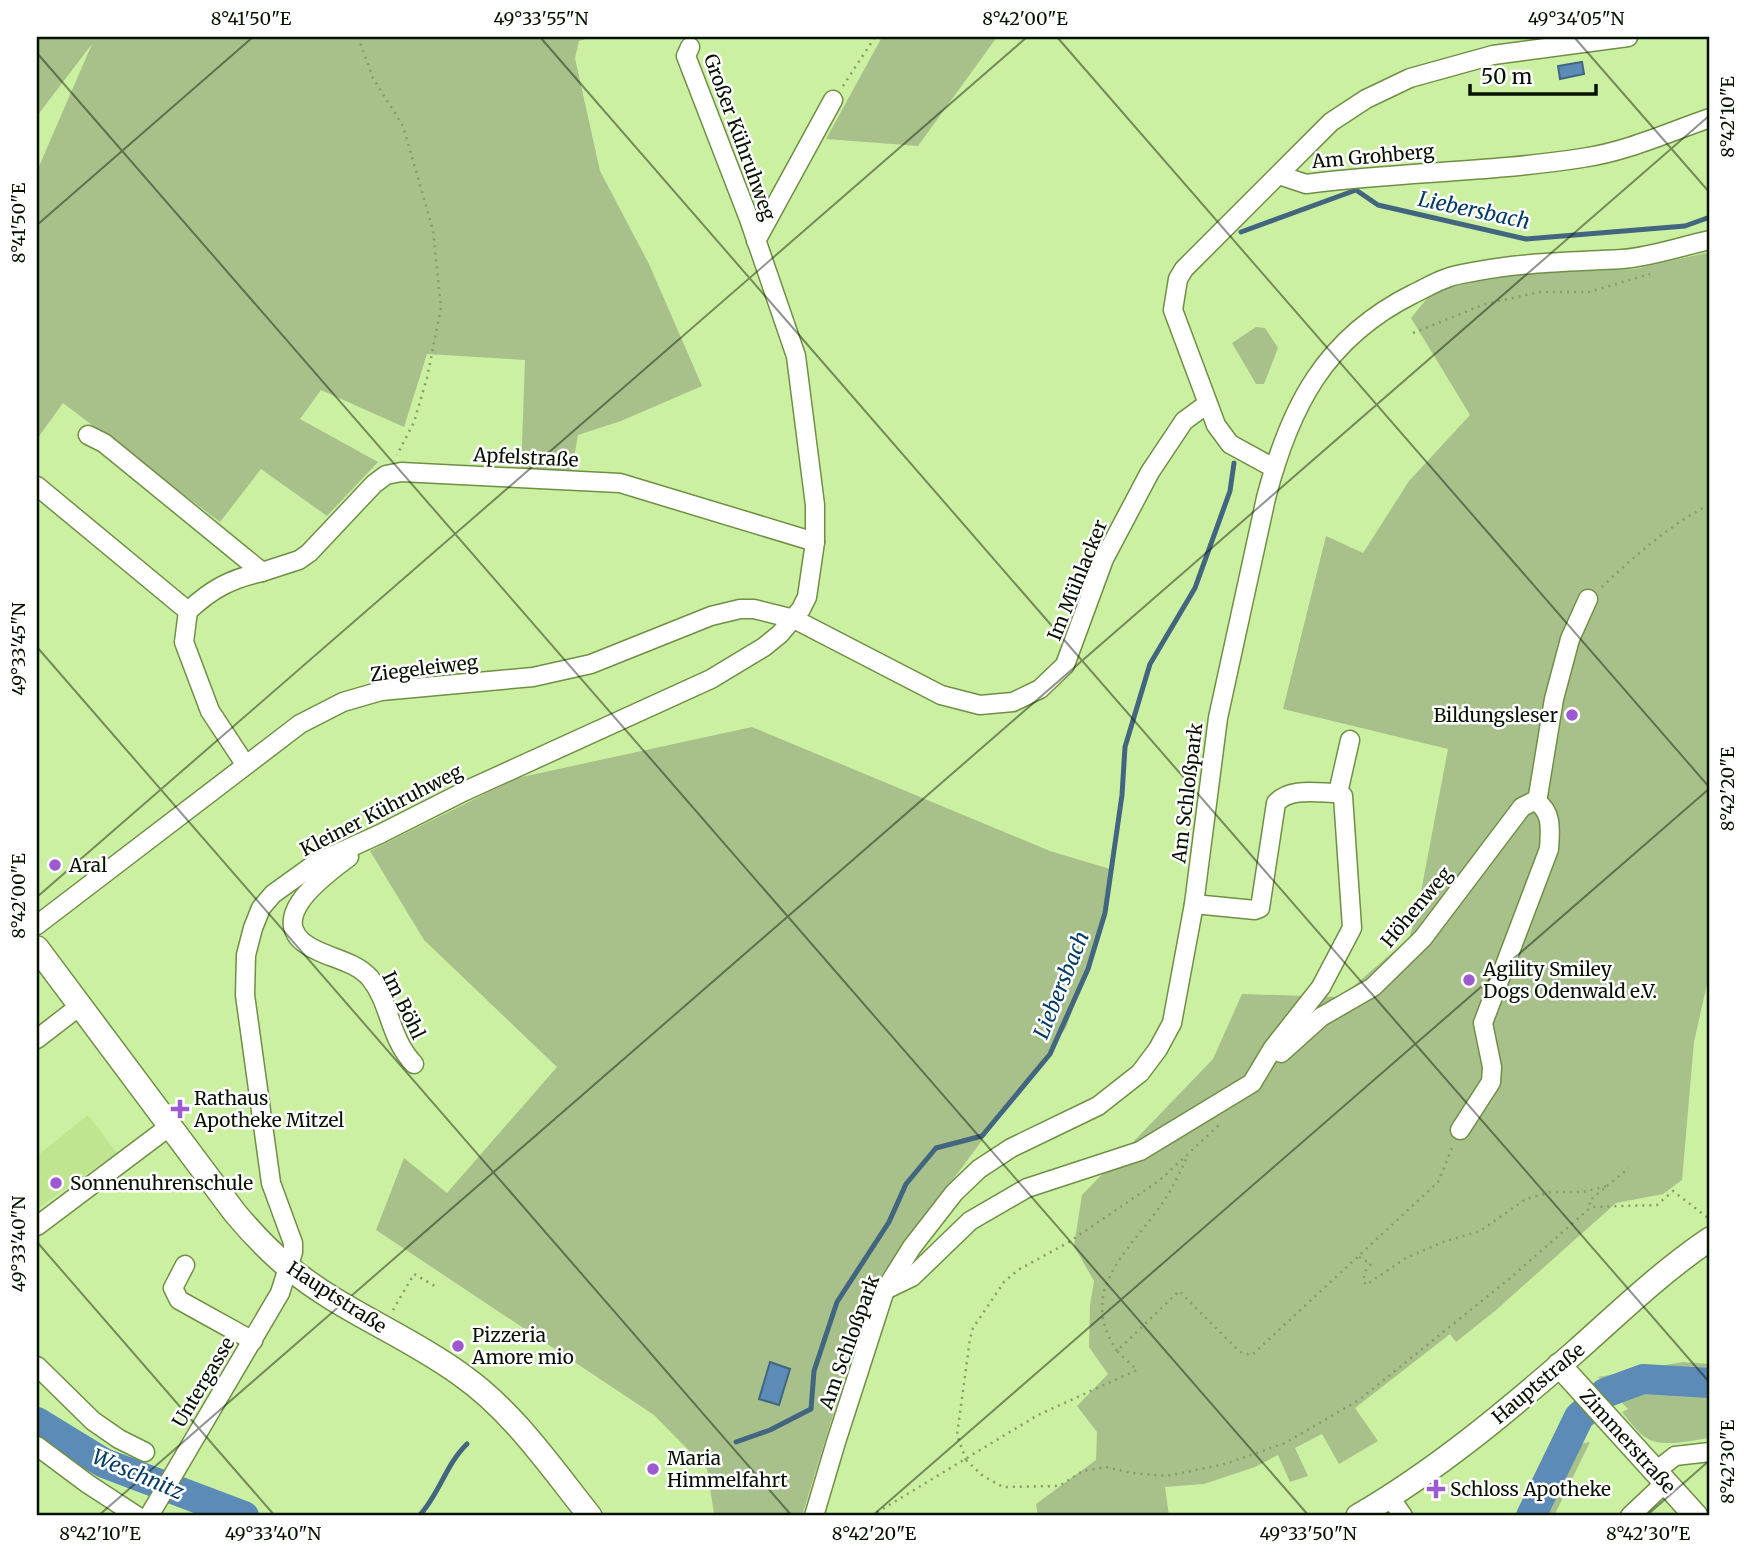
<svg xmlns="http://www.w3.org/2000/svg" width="1747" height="1553" font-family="Merriweather,serif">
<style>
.built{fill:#bfe590}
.green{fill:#a8c18b}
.water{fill:#5c8bb7;stroke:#426680;stroke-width:2}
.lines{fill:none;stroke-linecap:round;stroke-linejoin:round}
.stream{stroke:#426680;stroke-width:5}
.river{stroke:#5c8bb7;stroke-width:30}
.minor-casing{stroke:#6f8f44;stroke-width:21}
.major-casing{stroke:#6f8f44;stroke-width:26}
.path{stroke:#839e66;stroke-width:2.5;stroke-dasharray:2 5;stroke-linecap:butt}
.minor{stroke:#fff;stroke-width:18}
.major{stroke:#fff;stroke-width:23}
.ticks{fill:none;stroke:#061100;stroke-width:2;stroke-opacity:0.45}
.poi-dot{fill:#9d5ad0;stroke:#fff;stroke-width:2.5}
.labels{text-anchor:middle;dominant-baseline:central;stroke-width:5;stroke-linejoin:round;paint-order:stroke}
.street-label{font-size:19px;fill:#061100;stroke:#fff}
.poi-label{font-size:19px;fill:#061100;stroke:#fff;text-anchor:start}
.water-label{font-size:21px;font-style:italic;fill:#003a65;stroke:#fff}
.neatline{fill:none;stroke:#061100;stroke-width:2.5}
.ticks-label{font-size:18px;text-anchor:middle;fill:#061100}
</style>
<rect width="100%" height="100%" fill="#ccf0a1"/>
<path class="built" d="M88 1115 117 1153 37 1209V1156Z"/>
<g class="green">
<path d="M37 37H592L579 41 575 58 600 171 649 264 702 386 621 421 578 435 571 474 521 472 525 360 427 354 404 427 321 390 300 419 378 462 327 516 261 469 220 522 63 403 37 439V171L92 44 37 116Z"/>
<path d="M882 37H997L918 146 826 139Z"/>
<path d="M1710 252V971L1694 1042 1682 1180 1663 1194 1616 1203 1495 1311 1456 1342 1450 1334 1355 1408 1378 1441 1339 1464 1322 1434 1295 1448 1308 1476 1290 1482 1278 1455 1255 1467 1204 1484 1165 1487 1169 1516H1038L1036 1504 1096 1460 1097 1432 1077 1406 1108 1374 1089 1347 1090 1305 1094 1281 1074 1246 1082 1195 1213 1059 1242 994 1341 997 1409 938 1417 913 1448 749 1283 709 1326 536 1363 553 1409 481 1470 415 1411 318 1438 285 1484 275 1634 269Z"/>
<path d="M1256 327 1265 328 1278 348 1264 384H1256L1232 343Z"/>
<path d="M752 727 1050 851 1110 869 1100 933 1066 1028 872 1288 802 1516H722L714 1514 707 1469 654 1415 376 1230 404 1158 447 1193 557 1067 424 940 370 851 517 778Z"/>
<path d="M1683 1362 1710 1364V1438C1691 1440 1661 1449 1645 1437 1636 1431 1629 1420 1622 1412L1628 1409 1598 1377Z"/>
<path d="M1590 1442 1554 1516H1528L1551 1468 1570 1446Z"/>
</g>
<g class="water">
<path d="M1582 62 1584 74 1560 79 1558 66Z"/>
<path d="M770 1362 790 1369 779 1405 759 1399Z"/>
</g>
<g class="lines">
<g class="stream">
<path d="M1241 232 1356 190 1378 205 1526 239 1685 226 1710 217"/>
<path d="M736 1442 770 1430 811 1409 814 1371 837 1302 889 1222 906 1184 936 1148 982 1136 1050 1054 1088 969 1105 913 1122 795 1125 747 1150 664 1195 588 1230 491 1234 463"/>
<path d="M419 1516C439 1495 446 1464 467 1444"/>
</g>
<g class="river">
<path d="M37 1422 104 1463 244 1516"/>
<path d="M1531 1516 1579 1417 1605 1393 1643 1379 1710 1383"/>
</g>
<defs>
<g id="minor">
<path d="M1279 175 1306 184 1314 183C1403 172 1493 172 1582 158 1626 152 1669 132 1710 118"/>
<path d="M756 241 833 100"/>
<path d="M88 435 104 443 262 572 299 560 309 553 374 484 386 475 401 472 620 483 815 542"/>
<path d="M1274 468 1230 444 1216 425 1173 310 1178 279 1184 269 1331 122 1366 99 1410 78 1493 55 1628 37"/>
<path d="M37 486 188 611 184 642 210 711 245 764"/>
<path d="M188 611C212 589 230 579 262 572"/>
<path d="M1338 793 1350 740"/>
<path d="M1537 802 1554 699 1570 639 1588 599"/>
<path d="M349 857C322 877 257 924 318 951 335 959 357 963 370 978 391 1004 389 1038 414 1064"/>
<path d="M37 925 300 724 343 702 381 691 533 677 591 664 711 616 740 609H754L794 619 941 695 980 705 1013 702 1040 689 1065 665 1104 559 1150 472 1184 421 1207 404"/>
<path d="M37 1039 81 1005"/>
<path d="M1281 1053 1321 1017 1373 987 1423 938 1522 807 1532 802H1537"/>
<path d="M1460 1130 1491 1082 1492 1067 1483 1023 1549 849C1550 831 1553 813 1537 802"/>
<path d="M37 1226 170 1126"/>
<path d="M185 1265 173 1288 179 1300 253 1341"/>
<path d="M885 1290 912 1277 970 1221 1027 1188 1140 1151 1252 1083 1273 1048 1321 987 1352 928 1343 796 1338 793C1318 793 1290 787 1276 803L1260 908 1255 910 1194 904"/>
<path d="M37 1366 93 1421 119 1439 145 1452"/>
<path d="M37 1446 88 1484 137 1516"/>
<path d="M1656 1471 1675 1456 1710 1452"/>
<path d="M1390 1497 1403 1516"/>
<path d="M149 1516 280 1293 293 1252V1243L271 1183 245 995 246 955 253 928 261 908 273 894 316 863 380 834 463 792 711 679 764 647 780 634 801 609 807 597 815 542V505L796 356 749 219 686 56 690 47"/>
<path d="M814 1516 836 1442 885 1290 912 1247 954 1193 979 1169 1011 1148 1098 1106 1140 1073 1158 1049 1172 1023 1194 904 1218 718 1266 498C1290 406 1325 338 1413 294 1424 289 1435 282 1447 278 1456 274 1468 273 1478 271 1526 262 1573 262 1622 259 1651 257 1682 246 1710 240"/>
<path d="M1630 1516 1666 1482"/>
</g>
<g id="major">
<path d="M37 948 235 1213C251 1232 268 1250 287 1266 339 1310 405 1334 460 1374 513 1411 550 1466 590 1516"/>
<path d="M1559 1365 1696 1516"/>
<path d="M1358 1516C1437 1470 1506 1412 1575 1352 1619 1313 1661 1272 1710 1239"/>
</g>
</defs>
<use href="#minor" class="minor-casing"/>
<use href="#major" class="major-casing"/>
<g class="path">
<path d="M358 37 373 78 403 126 433 230 441 308 427 378 414 422 397 455"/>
<path d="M843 86 875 37"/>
<path d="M1413 333 1485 304 1540 292H1589L1650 274"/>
<path d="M1602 587C1629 561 1676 519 1710 505"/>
<path d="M1607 1186 1629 1168"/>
<path d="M1359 1257 1371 1264 1366 1270 1363 1280 1366 1285 1406 1258 1443 1242 1480 1231 1526 1199 1551 1192H1583L1607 1186 1589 1201 1591 1207 1657 1205 1673 1191 1708 1218"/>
<path d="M393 1310 414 1274 435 1286"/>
<path d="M1117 1351C1080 1295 1120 1259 1153 1216 1167 1198 1177 1180 1186 1159"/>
<path d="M966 1460 983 1476 1003 1487 1059 1486 1083 1471 1106 1467 1131 1473 1167 1476 1225 1464 1285 1443 1359 1400 1509 1279 1591 1207"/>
<path d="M966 1460 957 1435 970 1339 973 1328 1004 1282 1018 1270 1069 1242 1160 1180 1220 1124"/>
<path d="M871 1516 1038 1415 1137 1370 1117 1351 1179 1291 1236 1348 1242 1353 1252 1355 1438 1182 1453 1146"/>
</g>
<use href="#minor" class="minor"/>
<use href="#major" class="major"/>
</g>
<path class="ticks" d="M540 37 1710 1383M1057 37 1710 788M1574 37 1710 193M37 53 1309 1516M37 225 253 37M37 647 792 1516M37 897 1027 37M37 1242 275 1516M98 1516 1710 115M872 1516 1710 788M1646 1516 1710 1460"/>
<g class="poi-dot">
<circle cx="1572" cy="715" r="7"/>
<circle cx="55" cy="865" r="7"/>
<circle cx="1469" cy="980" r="7"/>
<path d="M176.5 1098.5h7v7h7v7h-7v7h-7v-7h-7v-7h7z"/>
<circle cx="56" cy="1183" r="7"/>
<circle cx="458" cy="1346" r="7"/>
<circle cx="653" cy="1469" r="7"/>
<path d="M1432.5 1478.5h7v7h7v7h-7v7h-7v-7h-7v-7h7z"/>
</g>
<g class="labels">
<g class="street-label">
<text transform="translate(740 137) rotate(70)">Großer Kühruhweg</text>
<text transform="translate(1373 156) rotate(-5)">Am Grohberg</text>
<text transform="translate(526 457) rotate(3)">Apfelstraße</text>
<text transform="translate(1077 580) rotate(-68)">Im Mühlacker</text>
<text transform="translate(424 668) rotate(-7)">Ziegeleiweg</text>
<text transform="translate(1187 793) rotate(-83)">Am Schloßpark</text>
<text transform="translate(381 810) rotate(-27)">Kleiner Kühruhweg</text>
<text transform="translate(1416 907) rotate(-50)">Höhenweg</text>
<text transform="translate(404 1005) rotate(64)">Im Böhl</text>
<text transform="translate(337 1297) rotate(33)">Hauptstraße</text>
<text transform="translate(849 1342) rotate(-70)">Am Schloßpark</text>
<text transform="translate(203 1382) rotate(-59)">Untergasse</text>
<text transform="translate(1538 1383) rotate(-40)">Hauptstraße</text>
<text transform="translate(1628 1441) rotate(48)">Zimmerstraße</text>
</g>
<g class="poi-label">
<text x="1558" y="715" text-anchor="end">Bildungsleser</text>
<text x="69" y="865">Aral</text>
<text x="1483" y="969">Agility Smiley<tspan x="1483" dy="22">Dogs Odenwald e.V.</tspan></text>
<text x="194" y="1098">Rathaus<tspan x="194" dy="22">Apotheke Mitzel</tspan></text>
<text x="70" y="1183">Sonnenuhrenschule</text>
<text x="472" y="1335">Pizzeria<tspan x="472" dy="22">Amore mio</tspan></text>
<text x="667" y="1458">Maria<tspan x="667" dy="22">Himmelfahrt</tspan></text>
<text x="1450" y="1489">Schloss Apotheke</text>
</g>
<g class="water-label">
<text transform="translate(1474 210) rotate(12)">Liebersbach</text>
<text transform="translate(1061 985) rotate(-68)">Liebersbach</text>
<text transform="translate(138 1474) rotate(23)">Weschnitz</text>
</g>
</g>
<rect width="1747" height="1553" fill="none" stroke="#ffffff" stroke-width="77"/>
<path d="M1470 84v10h126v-10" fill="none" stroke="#061100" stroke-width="3.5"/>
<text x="1481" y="84" font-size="21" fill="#061100" stroke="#ffffff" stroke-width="5" paint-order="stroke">50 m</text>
<rect x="38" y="38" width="1670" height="1476" class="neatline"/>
<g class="ticks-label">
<text x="251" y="25">8°41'50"E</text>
<text x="541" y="25">49°33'55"N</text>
<text x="1025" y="25">8°42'00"E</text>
<text x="1576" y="25">49°34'05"N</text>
<text transform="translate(1728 117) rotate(-90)" y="6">8°42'10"E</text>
<text transform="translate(19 223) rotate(-90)" y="6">8°41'50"E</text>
<text transform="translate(19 649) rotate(-90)" y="6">49°33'45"N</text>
<text transform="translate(1728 789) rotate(-90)" y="6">8°42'20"E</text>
<text transform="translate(19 896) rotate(-90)" y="6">8°42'00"E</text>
<text transform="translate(19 1244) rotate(-90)" y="6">49°33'40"N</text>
<text transform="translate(1728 1462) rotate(-90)" y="6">8°42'30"E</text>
<text x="100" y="1540">8°42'10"E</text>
<text x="273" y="1540">49°33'40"N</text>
<text x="874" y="1540">8°42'20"E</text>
<text x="1308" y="1540">49°33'50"N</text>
<text x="1648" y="1540">8°42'30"E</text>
</g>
</svg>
